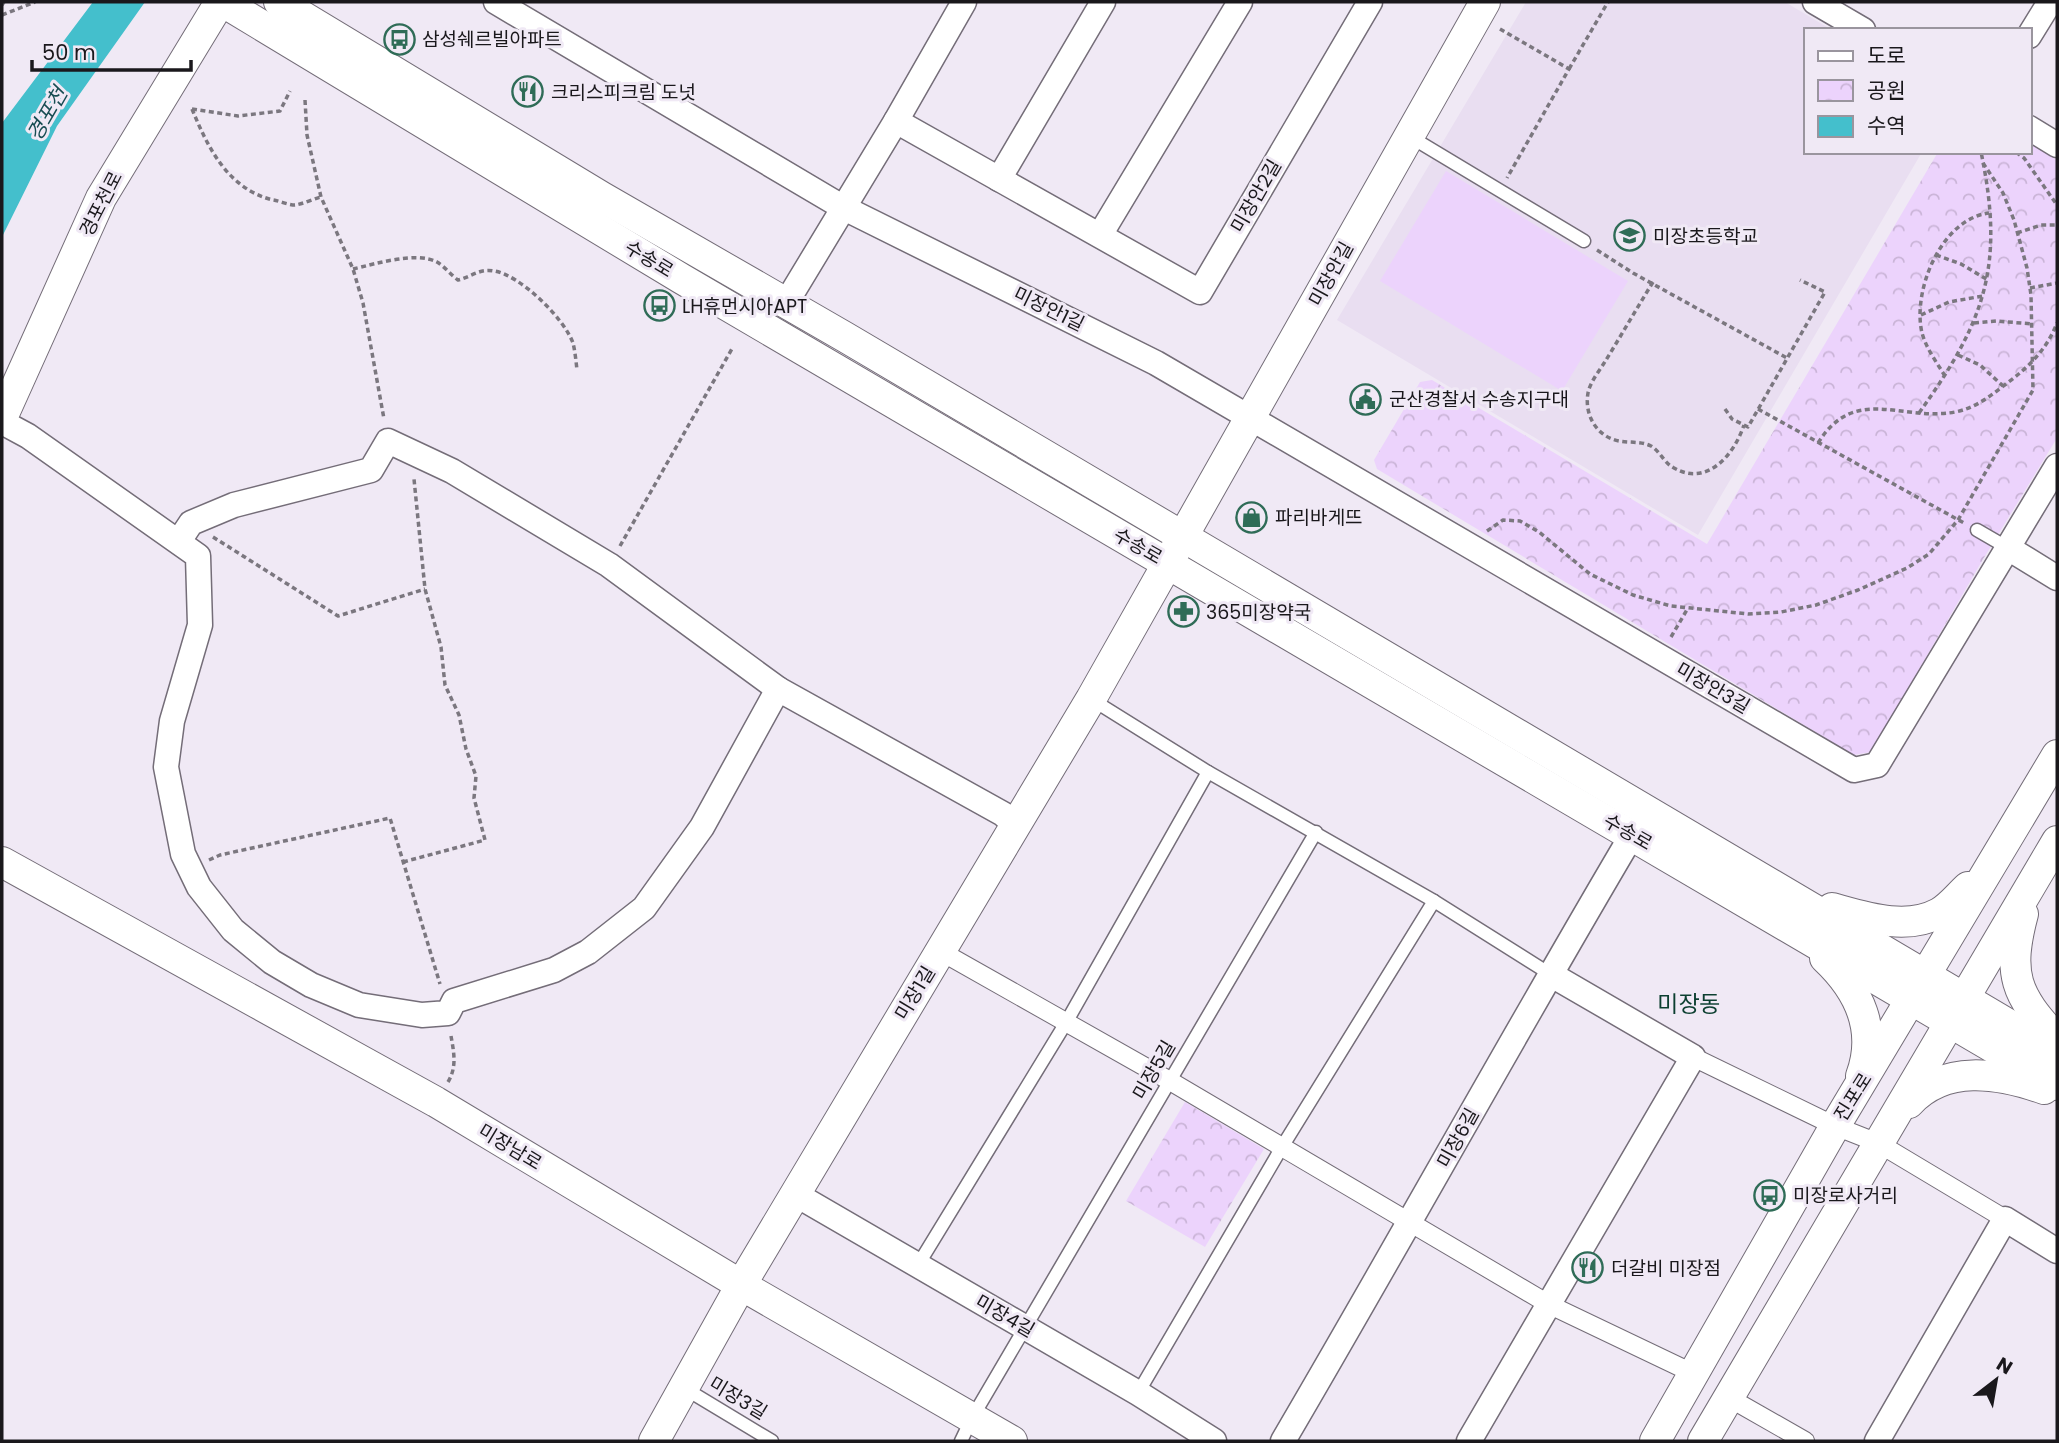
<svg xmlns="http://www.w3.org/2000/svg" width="2059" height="1443" font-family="Poppins,'Noto Sans KR',sans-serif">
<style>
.built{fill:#e9def1}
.park{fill:url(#park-crowns)}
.garden{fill:#ecd3fc}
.water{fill:#44bfcc}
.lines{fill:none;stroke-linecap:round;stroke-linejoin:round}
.service-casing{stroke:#746d78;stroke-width:15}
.pedestrian-casing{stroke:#746d78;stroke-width:20}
.minor-casing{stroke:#746d78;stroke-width:27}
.tertiary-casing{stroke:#746d78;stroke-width:32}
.path{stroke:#7b777f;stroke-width:3.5;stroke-dasharray:5 3.5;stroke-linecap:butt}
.service{stroke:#fff;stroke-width:12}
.pedestrian{stroke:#fff;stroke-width:18}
.minor{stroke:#fff;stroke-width:24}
.tertiary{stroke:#fff;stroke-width:30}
.labels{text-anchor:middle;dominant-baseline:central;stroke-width:6;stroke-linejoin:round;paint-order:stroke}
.poi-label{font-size:19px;fill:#1a181c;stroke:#f0e9f5;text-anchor:start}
.street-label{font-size:19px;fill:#1a181c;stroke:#f0e9f5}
.water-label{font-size:21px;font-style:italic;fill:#174c52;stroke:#f0e9f5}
.quarter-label{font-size:23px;fill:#0c3f30;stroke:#f0e9f5}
</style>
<defs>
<pattern id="park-crowns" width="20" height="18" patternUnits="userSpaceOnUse" patternTransform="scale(1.75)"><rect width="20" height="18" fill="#ecd3fc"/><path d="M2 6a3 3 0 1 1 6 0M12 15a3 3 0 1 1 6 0" fill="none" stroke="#cab4d7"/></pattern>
</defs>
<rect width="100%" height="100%" fill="#f0e9f5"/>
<path class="built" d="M1526 2H1785L1832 30H1805V152H1922L1698 535 1337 320Z"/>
<g class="park">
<path d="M2029 143 2057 160V438L1982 561 1871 752 1854 755 1377 469 1374 460 1420 382 1432 380 1707 544 1938 152H2029Z"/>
<path d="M1185 1102 1264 1149 1205 1247 1126 1201Z"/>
</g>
<path class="garden" d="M1446 171 1628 281 1562 391 1380 281Z"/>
<path class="water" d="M93 2H145L57 126 2 237V123Z"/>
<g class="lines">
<defs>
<g id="service">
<path d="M1409 136 1584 241"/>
<path d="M1977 530 2008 548"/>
<path d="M1091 699 1208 772 1434 901 1550 974"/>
<path d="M918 1265 1067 1021 1208 772"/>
<path d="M684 1388 772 1441"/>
<path d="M1138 1393 1282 1147 1434 901"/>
<path d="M961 1441 972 1418 1316 832"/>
</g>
<g id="pedestrian">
<path d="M940 951 1170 1081 1550 1305 1682 1368"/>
<path d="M1693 1057 1835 1126 1878 1143 2005 1219"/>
<path d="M1740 1404 1805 1441"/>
</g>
<g id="minor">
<path d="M496 2 844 208 1156 363 1854 770 1877 765 2057 466"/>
<path d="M1815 2 1863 30"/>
<path d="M2029 36 2050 2"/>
<path d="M896 121 1200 292 1370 2"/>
<path d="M2029 128 2057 145"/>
<path d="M999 179 1103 2"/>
<path d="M1100 235 1240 2"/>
<path d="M786 303 896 121 964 2"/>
<path d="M2 422 28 436 198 556 200 625 172 721 166 767 183 854 199 887 233 930 272 962 311 985 359 1005 422 1015 448 1013 454 1001 554 970 588 952 644 908 702 827 778 689 1003 814 1014 824"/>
<path d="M179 541 191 523 234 505 371 470 388 441 452 471 609 565 778 689"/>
<path d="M2008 548 2057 578"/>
<path d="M795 1194 1138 1393 1214 1441"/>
<path d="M1283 1441C1401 1240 1513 1036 1632 835"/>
<path d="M1469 1441 1693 1057 1550 974"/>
<path d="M1877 1441 2005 1219 2057 1251"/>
</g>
<g id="tertiary">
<path d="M223 2 682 279 2057 1085"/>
<path d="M279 2 602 197 845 337 2057 1053"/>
<path d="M2 418 101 198 220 2"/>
<path d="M2 862 436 1102 741 1285 1012 1441"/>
<path d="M1832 908C1865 917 1906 931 1939 913 1950 907 1959 895 1968 887"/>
<path d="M2023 914C2007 974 2015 995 2057 1039"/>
<path d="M1825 958C1859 990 1878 1030 1861 1076"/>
<path d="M1909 1103C1945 1064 1998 1073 2044 1089"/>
<path d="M654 1441 741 1285 1091 699 1485 2"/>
<path d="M1655 1441 1835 1126 2057 755"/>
<path d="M1703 1441 2057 841"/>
</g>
</defs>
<use href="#service" class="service-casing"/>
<use href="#pedestrian" class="pedestrian-casing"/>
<use href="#minor" class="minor-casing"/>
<use href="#tertiary" class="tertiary-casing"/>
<g class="path">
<path d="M2 5 4 2"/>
<path d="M2 15 35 2"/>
<path d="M1500 29 1569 69 1507 178"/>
<path d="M1569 69 1608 2"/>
<path d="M305 100 307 135 321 197 353 269 363 303 384 419"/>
<path d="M192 109C208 148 228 189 273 200 280 201 288 205 295 205 303 204 313 199 321 197"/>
<path d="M192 109 238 116 280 111 290 91"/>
<path d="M2016 152 2024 158 2057 205"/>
<path d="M2017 233 2041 225H2057"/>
<path d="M1597 250 1633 273 1787 358"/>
<path d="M1936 255 1961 264 1988 280"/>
<path d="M353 269C375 264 416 251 437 262 444 266 451 275 458 280 471 277 480 268 494 271 520 275 564 318 573 343 575 351 576 361 577 370"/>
<path d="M1653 282C1637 308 1622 334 1606 360 1600 370 1590 382 1588 393 1584 415 1597 437 1619 441 1630 443 1641 441 1651 446 1660 451 1664 463 1674 468 1707 487 1734 455 1744 425"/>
<path d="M2030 288 2057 283"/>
<path d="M1921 315 1949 302 1983 296"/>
<path d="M1974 323 1996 321 2033 324"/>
<path d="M1958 355 1980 365 2003 386"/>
<path d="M1945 376C1937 363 1926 348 1922 333 1912 291 1941 219 1989 213"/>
<path d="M1725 409 1732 419 1748 427 1825 292 1800 280"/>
<path d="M1758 409 1964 523"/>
<path d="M1919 413C1985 321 2005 266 1981 152"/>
<path d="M1818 443C1855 384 1901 422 1955 412 1976 408 1990 396 2006 384 2029 367 2047 349 2057 323"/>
<path d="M1487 531 1503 520 1520 521 1539 532 1590 574 1633 595 1671 606 1748 614 1781 612 1816 605 1858 590 1907 568 1929 554 1958 520 2033 390 2031 295 2027 268 2014 220 2003 193 1983 163"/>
<path d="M213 537 338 616 425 589"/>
<path d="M620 546 733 347"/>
<path d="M1671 637 1688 608"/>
<path d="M209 860 220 855 390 818 440 984"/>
<path d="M403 862 485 840 474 798 476 776 466 749 459 715 445 685 441 647 425 589 414 479"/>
<path d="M448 1082C457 1067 454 1053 451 1036"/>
</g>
<use href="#service" class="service"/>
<use href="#pedestrian" class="pedestrian"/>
<use href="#minor" class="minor"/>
<use href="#tertiary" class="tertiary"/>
</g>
<defs>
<symbol id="bus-ring" viewBox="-11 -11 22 22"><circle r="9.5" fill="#f0e9f5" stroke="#2f6c57" stroke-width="1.5"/><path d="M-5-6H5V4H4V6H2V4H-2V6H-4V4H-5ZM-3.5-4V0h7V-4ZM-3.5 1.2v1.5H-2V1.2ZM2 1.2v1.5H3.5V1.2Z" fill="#2f6c57"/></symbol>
<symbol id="restaurant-ring" viewBox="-11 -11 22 22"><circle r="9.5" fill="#f0e9f5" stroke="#2f6c57" stroke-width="1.5"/><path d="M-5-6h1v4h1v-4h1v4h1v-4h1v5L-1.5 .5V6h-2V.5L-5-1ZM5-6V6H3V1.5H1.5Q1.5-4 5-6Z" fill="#2f6c57"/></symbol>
<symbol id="school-ring" viewBox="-11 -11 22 22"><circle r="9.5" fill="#f0e9f5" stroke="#2f6c57" stroke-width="1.5"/><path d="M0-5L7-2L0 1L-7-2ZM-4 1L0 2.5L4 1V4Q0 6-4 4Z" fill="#2f6c57"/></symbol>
<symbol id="civic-ring" viewBox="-11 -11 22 22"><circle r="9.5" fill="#f0e9f5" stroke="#2f6c57" stroke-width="1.5"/><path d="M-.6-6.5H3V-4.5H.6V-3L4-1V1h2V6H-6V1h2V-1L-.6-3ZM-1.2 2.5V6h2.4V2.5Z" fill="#2f6c57"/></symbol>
<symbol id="shop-ring" viewBox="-11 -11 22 22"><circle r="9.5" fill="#f0e9f5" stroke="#2f6c57" stroke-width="1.5"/><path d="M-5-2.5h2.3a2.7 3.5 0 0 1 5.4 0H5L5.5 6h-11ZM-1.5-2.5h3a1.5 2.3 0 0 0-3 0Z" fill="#2f6c57"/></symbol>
<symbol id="pharmacy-ring" viewBox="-11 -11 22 22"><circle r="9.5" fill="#f0e9f5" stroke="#2f6c57" stroke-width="1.5"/><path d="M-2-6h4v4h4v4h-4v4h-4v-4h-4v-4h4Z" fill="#2f6c57"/></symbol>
</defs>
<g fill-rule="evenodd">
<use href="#bus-ring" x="382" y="22" width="35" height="35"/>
<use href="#restaurant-ring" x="510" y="74" width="35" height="35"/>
<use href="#school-ring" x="1612" y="218" width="35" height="35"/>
<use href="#bus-ring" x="642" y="288" width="35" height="35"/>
<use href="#civic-ring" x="1348" y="382" width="35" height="35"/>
<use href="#shop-ring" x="1234" y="500" width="35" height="35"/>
<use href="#pharmacy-ring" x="1166" y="594" width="35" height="35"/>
<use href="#bus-ring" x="1752" y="1178" width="35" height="35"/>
<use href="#restaurant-ring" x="1570" y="1250" width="35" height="35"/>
</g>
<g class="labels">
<g class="poi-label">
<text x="422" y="39">삼성쉐르빌아파트</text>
<text x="551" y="92">크리스피크림 도넛</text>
<text x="1653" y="236">미장초등학교</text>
<text x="682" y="306">LH휴먼시아APT</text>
<text x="1389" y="399">군산경찰서 수송지구대</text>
<text x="1275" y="517">파리바게뜨</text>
<text x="1206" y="612">365미장약국</text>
<text x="1793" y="1195">미장로사거리</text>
<text x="1611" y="1268">더갈비 미장점</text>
</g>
<g class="street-label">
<text transform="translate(1256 196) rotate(-60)">미장안2길</text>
<text transform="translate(101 204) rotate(-63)">경포천로</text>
<text transform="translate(649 259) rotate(31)">수송로</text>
<text transform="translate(1331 274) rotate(-61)">미장안길</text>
<text transform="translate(1049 309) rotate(26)">미장안1길</text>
<text transform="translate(1138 546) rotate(30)">수송로</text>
<text transform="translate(1713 688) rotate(30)">미장안3길</text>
<text transform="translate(1628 832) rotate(30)">수송로</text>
<text transform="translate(915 993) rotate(-59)">미장1길</text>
<text transform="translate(1154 1070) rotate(-60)">미장5길</text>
<text transform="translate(1853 1097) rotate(-58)">진포로</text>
<text transform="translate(1458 1138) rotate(-61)">미장6길</text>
<text transform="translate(510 1147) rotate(31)">미장남로</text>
<text transform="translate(1005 1316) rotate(30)">미장4길</text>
<text transform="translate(738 1398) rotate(31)">미장3길</text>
</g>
<g class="water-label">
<text transform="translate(47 114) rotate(-60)">경포천</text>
</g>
<g class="quarter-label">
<text x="1689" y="1004">미장동</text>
</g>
</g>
<rect width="2059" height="1443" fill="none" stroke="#1a181c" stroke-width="7"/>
<rect x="1804" y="28" width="228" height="126" fill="#f0e9f5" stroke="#9a959e" stroke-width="2"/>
<rect x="1818" y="51" width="35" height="10" fill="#ffffff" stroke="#9a959e" stroke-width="2"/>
<text x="1867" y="63" font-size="21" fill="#1a181c">도로</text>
<rect x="1818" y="80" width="35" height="21" fill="url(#park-crowns)" stroke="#9a959e" stroke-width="2"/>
<text x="1867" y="98" font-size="21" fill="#1a181c">공원</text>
<rect x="1818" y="116" width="35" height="21" fill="#44bfcc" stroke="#9a959e" stroke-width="2"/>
<text x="1867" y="133" font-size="21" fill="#1a181c">수역</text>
<g transform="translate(1996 1380) rotate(31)" stroke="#f0e9f5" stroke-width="5" paint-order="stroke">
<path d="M0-5L12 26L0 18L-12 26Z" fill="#1a181c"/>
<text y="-10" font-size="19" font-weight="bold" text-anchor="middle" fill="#1a181c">N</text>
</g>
<path d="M32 60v10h159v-10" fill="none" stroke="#1a181c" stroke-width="3.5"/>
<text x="42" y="60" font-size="21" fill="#1a181c" stroke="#f0e9f5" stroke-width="5" paint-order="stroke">50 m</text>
</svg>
